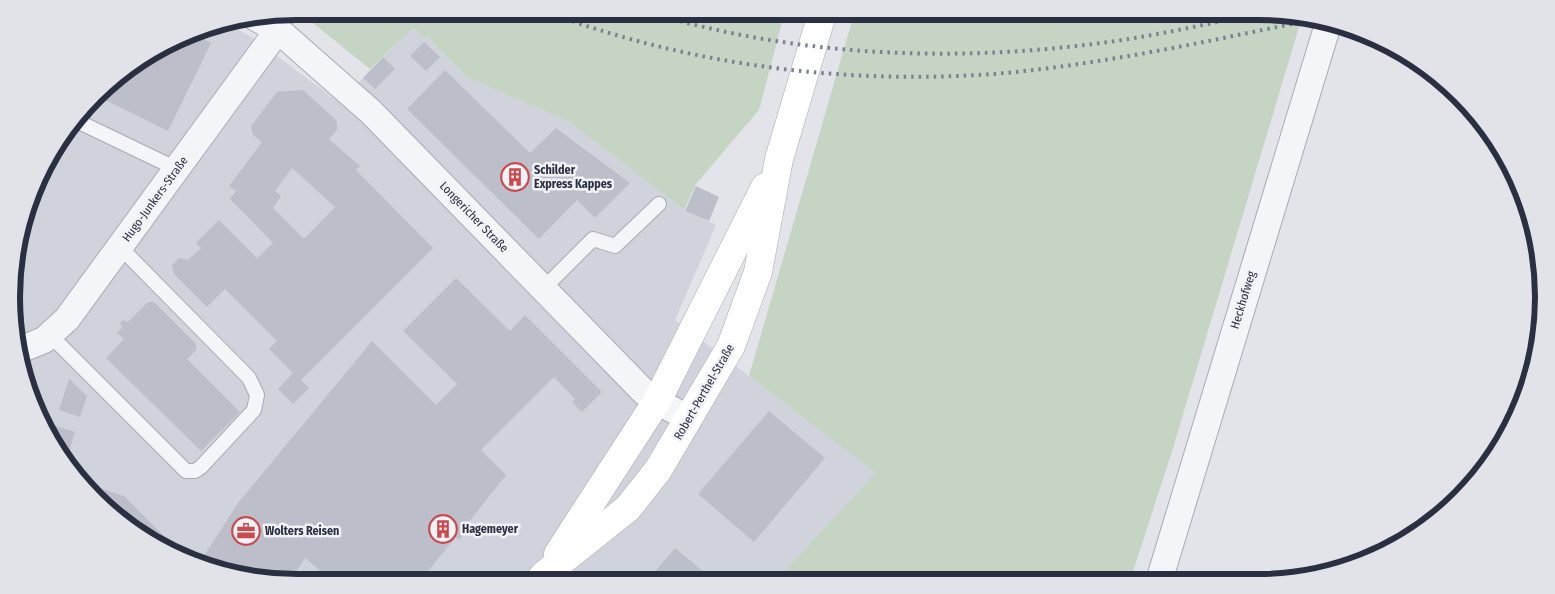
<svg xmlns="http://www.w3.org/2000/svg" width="1555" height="594" font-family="'Fira Sans Condensed',sans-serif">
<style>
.built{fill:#d0d3dc}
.green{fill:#c5d4c3}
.building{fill:#bcbfca;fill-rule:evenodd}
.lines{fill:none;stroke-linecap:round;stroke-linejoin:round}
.lane-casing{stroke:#a7aab4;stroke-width:16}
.street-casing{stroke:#a7aab4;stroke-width:28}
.secondary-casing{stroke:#a7aab4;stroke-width:29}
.lane{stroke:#f4f5f8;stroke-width:14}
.street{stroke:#f4f5f8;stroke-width:26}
.secondary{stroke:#fff;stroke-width:28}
.rail{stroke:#7b8193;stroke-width:4;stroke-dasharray:2.5 5;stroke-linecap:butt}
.labels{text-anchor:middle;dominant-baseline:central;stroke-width:5;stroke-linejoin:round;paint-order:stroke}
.poi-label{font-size:12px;font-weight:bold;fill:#2a2f42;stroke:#f1f3f7;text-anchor:start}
.street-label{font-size:12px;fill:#2a2f42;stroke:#f1f3f7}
.rim{fill:none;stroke:#2a2f42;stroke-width:6}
</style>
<rect width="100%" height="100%" fill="#e2e4ea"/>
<path class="built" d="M227 23 251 37 339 102 412 28 424 38 426 36 468 78 568 121 684 210 716 225 675 320 877 473 774 582 297 583 223 573 123 524 59 456 17 353 14 259 49 154 109 82 205 27Z"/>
<g class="green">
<path d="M298 11H785L759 110 696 184 684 210 568 121 468 78 427 37 424 38 413 28 370 69Z"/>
<path d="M855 11H1258L1302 17 1173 448 1130 581 774 582 876 473 749 376Z"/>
</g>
<g class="building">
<path d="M192 34 211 43 168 131 97 96 109 82Z"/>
<path d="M424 42 440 57 426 71 410 56Z"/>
<path d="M383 57 395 69 375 89 363 78Z"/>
<path d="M445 70 530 153 556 128 630 183 595 218 577 200 539 239 407 109Z"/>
<path d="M303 90 337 121V130L329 139 360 166 356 170 433 248 301 380 309 388 293 404 278 389 293 373 269 349 277 341 225 289 207 307 174 274 172 265 179 258 188 260 201 248 196 243 219 220 257 258 273 243 230 199 236 191 229 186 262 142 253 135 251 126 277 92ZM292 168 335 207 304 239 273 208 281 196 275 191Z"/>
<path d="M696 186 719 197 709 221 685 211Z"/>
<path d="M456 278 510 331 525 315 602 392 582 412 572 402 575 399 554 377 481 450 506 475 464 528 467 530 459 540 456 537 419 582 335 583 305 558 289 582 223 573 200 562 238 503 372 341 436 405 457 384 403 331Z"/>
<path d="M148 302H154L196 344V350L187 359 240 412 201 451 106 358 124 339 117 333 122 328 120 323 123 320 128 322Z"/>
<path d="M69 379 87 396 80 417 59 410Z"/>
<path d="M769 411 825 458 754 542 698 494Z"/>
<path d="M46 423 75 432 66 462 59 456Z"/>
<path d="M85 483 124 496 167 539 164 544 123 524Z"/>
<path d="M675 548 716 582H641L653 574Z"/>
</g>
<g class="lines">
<defs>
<g id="lane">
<path d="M77 121 177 169"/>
<path d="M543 289 593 239 615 246 659 204"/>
<path d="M50 335 186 471H195L201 467 254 410 257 395 249 378 120 247"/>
</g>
<g id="street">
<path d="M256 18 278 30 371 112 644 392 657 401 689 419"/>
<path d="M17 351 44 340 67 319 278 30"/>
<path d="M1159 581 1329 21"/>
</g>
<g id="secondary">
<path d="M558 554 657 401 765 187"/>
<path d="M538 582 544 575 628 508 658 470 731 346 758 272 779 159 823 11"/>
</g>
</defs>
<use href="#lane" class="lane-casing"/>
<use href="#street" class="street-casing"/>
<use href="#secondary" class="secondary-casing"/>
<use href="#lane" class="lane"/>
<use href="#street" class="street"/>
<use href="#secondary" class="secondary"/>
<g class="rail">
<path d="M544 11C690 66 850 86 1005 73 1110 63 1213 40 1316 19"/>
<path d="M644 11C789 55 943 63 1093 44 1151 37 1207 24 1264 12"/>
</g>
</g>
<defs>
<symbol id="building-ring" viewBox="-11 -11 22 22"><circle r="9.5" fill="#f1f3f7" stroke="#cc494c" stroke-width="1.5"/><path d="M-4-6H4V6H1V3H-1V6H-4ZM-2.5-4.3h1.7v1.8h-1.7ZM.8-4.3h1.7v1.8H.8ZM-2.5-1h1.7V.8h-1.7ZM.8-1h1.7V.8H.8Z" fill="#cc494c"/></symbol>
<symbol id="office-ring" viewBox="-11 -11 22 22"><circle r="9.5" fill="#f1f3f7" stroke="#cc494c" stroke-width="1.5"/><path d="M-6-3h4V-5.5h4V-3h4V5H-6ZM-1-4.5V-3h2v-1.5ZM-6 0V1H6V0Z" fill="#cc494c"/></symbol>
</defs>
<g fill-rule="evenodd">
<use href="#building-ring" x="499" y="161" width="32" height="32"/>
<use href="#building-ring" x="427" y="513" width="32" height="32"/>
<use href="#office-ring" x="230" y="515" width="32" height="32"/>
</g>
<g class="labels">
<g class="poi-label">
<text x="534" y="170">Schilder<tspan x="534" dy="14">Express Kappes</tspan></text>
<text x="462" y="529">Hagemeyer</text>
<text x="265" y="531">Wolters Reisen</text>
</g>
<g class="street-label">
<text transform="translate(155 199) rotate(-54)">Hugo-Junkers-Straße</text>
<text transform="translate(474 217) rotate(46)">Longericher Straße</text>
<text transform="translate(1243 300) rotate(-73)">Heckhofweg</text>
<text transform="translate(704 392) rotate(-60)">Robert-Perthel-Straße</text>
</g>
</g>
<path d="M0 0H1555V594H0ZM297 20H1258A277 277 0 0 1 1535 297V297A277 277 0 0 1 1258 574H297A277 277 0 0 1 20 297V297A277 277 0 0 1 297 20Z" fill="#e1e3e9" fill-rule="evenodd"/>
<path class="rim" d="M297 20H1258A277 277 0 0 1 1535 297V297A277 277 0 0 1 1258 574H297A277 277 0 0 1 20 297V297A277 277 0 0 1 297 20Z"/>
</svg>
